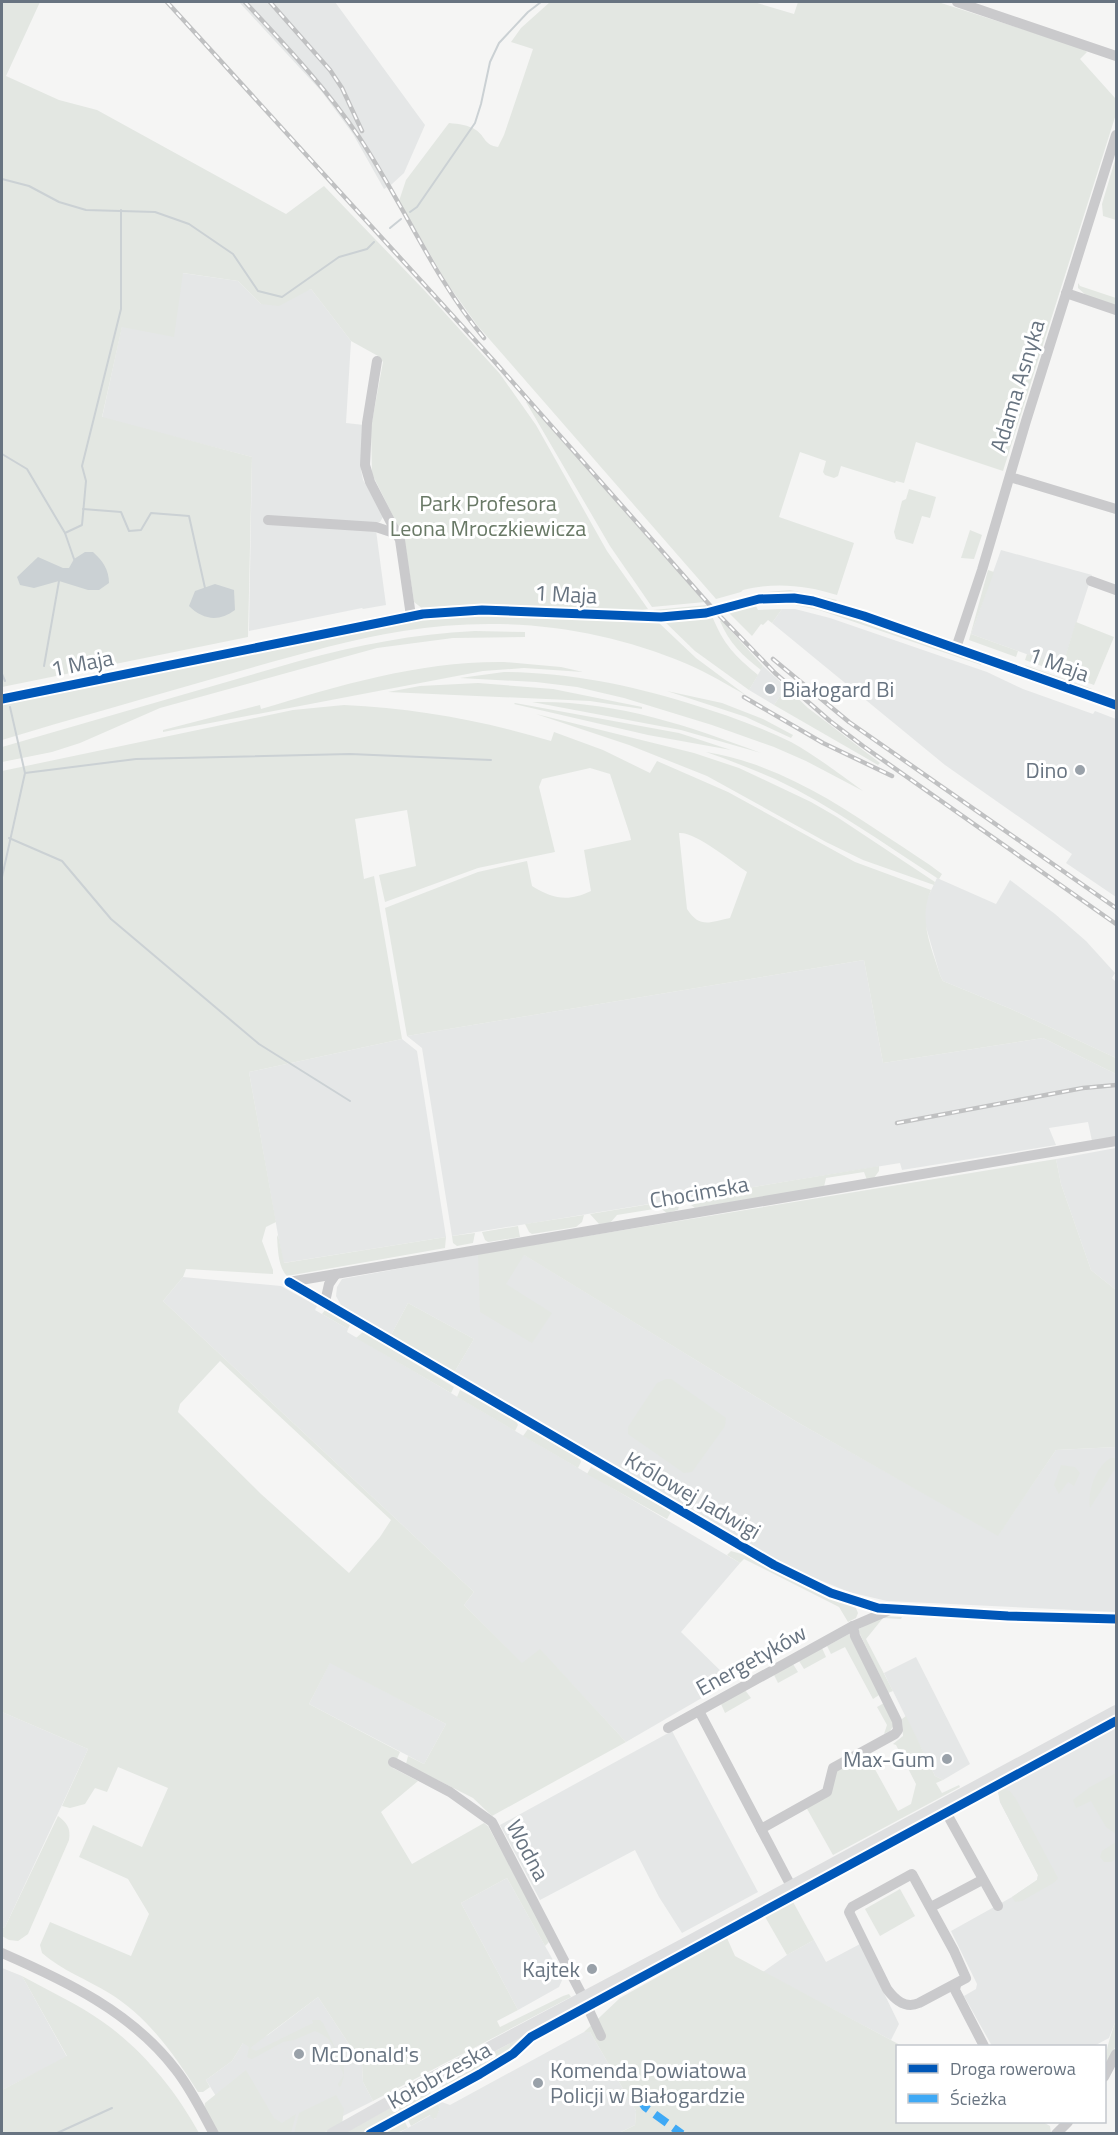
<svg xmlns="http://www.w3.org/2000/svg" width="1118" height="2135" font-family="'Titillium Web',sans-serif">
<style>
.built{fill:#e5e7e7}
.green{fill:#e3e7e2;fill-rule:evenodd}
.water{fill:#cbd1d4}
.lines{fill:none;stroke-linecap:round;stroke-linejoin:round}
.stream{stroke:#cbd1d4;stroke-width:2}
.minor{stroke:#cacacc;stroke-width:10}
.major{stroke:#dedfe0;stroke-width:12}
.rail-casing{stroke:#c0c1c2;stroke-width:4.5}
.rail{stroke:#fff;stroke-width:2;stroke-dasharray:7;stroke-linecap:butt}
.quiet{stroke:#3fa9f5;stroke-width:8;stroke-dasharray:15 8;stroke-linecap:butt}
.cycleway-casing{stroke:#fff;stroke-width:13}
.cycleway{stroke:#0057b8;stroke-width:9}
.poi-dot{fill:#99a1a9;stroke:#fff;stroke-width:2}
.labels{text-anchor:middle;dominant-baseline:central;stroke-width:6;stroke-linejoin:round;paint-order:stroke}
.street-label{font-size:22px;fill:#687481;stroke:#fff}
.park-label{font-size:22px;fill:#697966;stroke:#fff}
.poi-label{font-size:22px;fill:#687481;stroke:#fff;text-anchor:start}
</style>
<rect width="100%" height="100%" fill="#f5f5f4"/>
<g class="built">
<path d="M239 2H335L425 125 404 173 392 184 384 189 353 134 322 92Z"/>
<path d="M182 273 238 281 261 304 311 289 351 341 346 423 364 425 361 470 363 480 382 512 383 517 380 522 375 523 386 605 363 609 362 608 249 631 252 457 102 418 122 326Z"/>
<path d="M1001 550 1092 575 1062 667 971 634Z"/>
<path d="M782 609H795L830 618 987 672 1023 689 1093 714 1095 711 1116 719V776L1115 779 1116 780V897L1066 863 1072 854 945 765 772 623Z"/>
<path d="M763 666 786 687 774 705 749 690Z"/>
<path d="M937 878 996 904 1010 880 1055 914 1086 941 1115 973 1112 978 1116 982V1058L1011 1009 943 981 940 975 924 920 925 903Z"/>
<path d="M864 960 883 1063 1043 1038 1116 1074V1137L1092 1141 1088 1122 1049 1128 1056 1145 902 1170 900 1163 452 1236 422 1048 407 1036Z"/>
<path d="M402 1039 417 1051 446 1237 283 1263 249 1072Z"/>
<path d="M1116 1148V1290L1091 1270 1061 1184 1056 1159Z"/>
<path d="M513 1248 797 1422 998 1535 1056 1450 1116 1447V1612L887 1601 849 1592 790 1568 454 1373 474 1339 408 1303 391 1335 341 1305 336 1296 337 1287 342 1279Z"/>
<path d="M183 1277 281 1286 317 1306 315 1310 348 1329 347 1332 740 1563 681 1632 731 1681 626 1742 540 1650 522 1664 464 1605 474 1592 163 1301Z"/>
<path d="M916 1657 970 1764 943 1780 935 1776 884 1673Z"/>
<path d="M330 1662 446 1724 424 1764 309 1704Z"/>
<path d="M2 1712 88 1749 5 1927 2 1928Z"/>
<path d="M1116 1726V2020L1109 2038 1094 2046H992L964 1996 976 1989 977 1984 951 1931 1012 1897 1037 1880 1038 1875 1000 1802 998 1791Z"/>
<path d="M672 1731 758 1892 682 1933 659 1897 635 1850 540 1900 500 1825Z"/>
<path d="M507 1878 563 1978 559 1987 518 2010 461 1903Z"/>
<path d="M814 1940 826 1962 860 1944 899 2024 891 2040 763 1972 787 1955Z"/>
<path d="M2 1968 22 1976 67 2057 2 2090Z"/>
<path d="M318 1997 362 2064 363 2082 373 2101 309 2133H241L232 2122 206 2080 232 2061 243 2043 268 2035Z"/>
<path d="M584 2032H590L636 2111 635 2125 619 2133 397 2134 431 2115 435 2119 440 2108 436 2100 450 2105Z"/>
</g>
<g class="green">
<path d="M2 2H40L6 76 59 100 97 110 286 214 324 186 425 291 500 374 536 425 607 551 648 609 631 612 483 604 444 606 423 609 414 602 404 538 372 474 371 427 383 362 378 356 351 341 311 289 279 306 261 304 238 281 183 273 174 337 122 327 102 417 252 457 248 637 2 687Z"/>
<path d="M550 2H754L794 14 798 2H938L1081 48 1087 52 1080 59 1115 98H1116V114L1003 471 916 442 904 483 896 481 895 483 841 466 838 476 834 478 825 475 823 472 826 461 800 452 779 517 854 543 837 595C805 585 775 582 743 590L741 592 716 599 477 325 447 283 399 201 406 180 449 123C459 124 468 125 476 130 486 137 484 145 498 147L504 135 533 49 511 42 521 28Z"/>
<path d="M1116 157V220L1103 216 1102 204Z"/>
<path d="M1078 283 1080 286 1116 298V307L1088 297 1078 288Z"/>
<path d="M528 401 705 602 652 607 610 546 526 402Z"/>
<path d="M909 489 936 497 930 518 922 516 913 544 896 539 894 532 902 501 906 499Z"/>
<path d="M970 530 982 535 974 559 961 558Z"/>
<path d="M988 570 994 572 971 634 1018 651 1016 657 969 640Z"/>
<path d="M790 590 837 600 834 603 790 593 758 594 757 593Z"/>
<path d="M769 602 803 603 863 620 981 663V665L819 610 795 605 768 604Z"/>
<path d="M755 604 758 610 782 609 772 623 768 620 763 625 761 624 752 636 727 611Z"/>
<path d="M707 605 710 608 657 613 653 610Z"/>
<path d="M482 614 658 622 696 658 747 696C728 685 708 673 687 664 598 626 499 615 403 631 341 641 280 660 219 677 147 698 74 718 2 740V703L423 618Z"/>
<path d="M712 616C724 645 734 655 758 675L749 690 695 651 664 621Z"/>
<path d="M721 620 763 666 761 670C743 656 729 643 720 621Z"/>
<path d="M1076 622 1114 637 1094 685 1025 660 1027 654 1062 667Z"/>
<path d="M475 631 525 632V637L453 638 377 648 160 708 80 743 52 752 2 762V747L299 661C358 645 413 634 475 631Z"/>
<path d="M504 662 561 667 583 672 524 668 483 671 163 732V730L260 705 261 709C341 685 420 661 504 662Z"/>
<path d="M1025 665 1092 689 1089 691 1028 669Z"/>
<path d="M504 672C570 673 625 684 688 703 724 714 758 726 791 742 816 756 840 774 863 791L806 761 774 747 712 725 624 698 577 687 536 682 460 678Z"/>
<path d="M478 683 553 689 642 707V709L590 701 388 692 420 686Z"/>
<path d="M786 687 808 708 880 763 878 765 774 705Z"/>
<path d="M667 691 722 703 763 719 793 735 791 738 746 717Z"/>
<path d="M532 702C613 700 687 725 761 753L681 730Z"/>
<path d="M515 703 679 733 731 750 648 735 514 704Z"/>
<path d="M344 705C415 708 484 721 551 741L554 732 603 750 650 773 657 761 728 792 855 862 931 890C918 919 931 946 940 975L943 981 1011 1009 1116 1058V1074L1043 1038 883 1063 864 960 407 1036 385 908 478 872 527 861 532 886C553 899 568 902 591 891L584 850 631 840 630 835 610 774 590 768 542 779 539 787 555 852 478 868 385 902 379 875 416 866 407 810 355 819 364 879 374 876 402 1039 249 1072 276 1222 266 1227 262 1241 273 1270V1274L186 1269 183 1277 163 1301 474 1592 464 1605 522 1663 540 1649 626 1742 492 1816 473 1798 406 1764 408 1756 424 1764 446 1724 330 1663 309 1704 400 1752 393 1768 418 1781 381 1812 412 1864 484 1823 488 1826 550 1941 545 1946 507 1878 461 1903 518 2010 497 2021 500 2027 563 1996 569 1994 571 1997 373 2101 363 2082 362 2064 318 1997 250 2048 256 2051 313 2023 312 2020H320L323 2023 344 2066V2076L341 2086 339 2087 338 2084 344 2075C342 2070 339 2066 338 2061 333 2045 332 2038 315 2031L294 2040 283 2042 252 2059 247 2057 249 2047 243 2043 232 2061 206 2080 210 2087 203 2092H198C174 2054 148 2017 109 1993 88 1980 61 1970 42 1953L40 1945 50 1922 131 1956 149 1914 128 1879 79 1857 93 1825 142 1847 168 1788 118 1767 107 1792 95 1788 85 1804 70 1808 62 1806 88 1749 2 1712V771L293 710ZM679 833C694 831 733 862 747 872L730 918C710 922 700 929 687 909ZM220 1361 391 1520 380 1537 349 1573 261 1494 178 1412 180 1404Z"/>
<path d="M536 714 694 753 739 768 811 802 837 817 935 882 934 885 863 860 826 842 707 776 629 745Z"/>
<path d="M706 752C774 763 833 800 889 838 907 850 925 861 942 874L939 879 937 878C884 844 832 806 775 779 752 769 729 760 706 752Z"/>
<path d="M1056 1159 1061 1184 1091 1270 1116 1290V1447L1056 1450 998 1536 797 1422 524 1255 506 1284 552 1313 532 1343 480 1312 478 1254Z"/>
<path d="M879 1166V1171L874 1178 867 1180 864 1172 826 1178 824 1187 695 1208 691 1205 688 1198Z"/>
<path d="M681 1199 678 1210 667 1213 660 1208 617 1215 610 1223 599 1224 590 1214Z"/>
<path d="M584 1215 582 1222 576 1227 532 1234 529 1232 525 1224Z"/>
<path d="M518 1226 520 1237 488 1242 485 1240 482 1232Z"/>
<path d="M475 1233 473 1243 457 1246 453 1243 452 1236Z"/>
<path d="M278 1235 284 1263 446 1237 445 1248 287 1276C278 1267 278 1250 277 1237Z"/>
<path d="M408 1303 474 1339 454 1373 391 1335Z"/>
<path d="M325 1310 350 1325 348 1329 322 1314Z"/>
<path d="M363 1332 449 1384 454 1387 451 1393 356 1338Z"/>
<path d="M666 1379H671L726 1418 725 1426 692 1472 684 1473 628 1434V1427L657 1383Z"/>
<path d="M460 1390 516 1421 518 1425 515 1431 457 1397Z"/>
<path d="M528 1429 580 1459 581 1462 578 1468 523 1436Z"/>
<path d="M1111 1458H1115L1116 1467 1090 1508C1087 1492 1096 1466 1111 1458Z"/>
<path d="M1061 1465 1075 1467 1080 1473 1074 1486 1068 1482 1059 1494 1054 1485Z"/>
<path d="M591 1467 671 1512 667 1519 587 1474Z"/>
<path d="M731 1551 745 1555 826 1596 855 1606 858 1613 856 1618 848 1622 839 1607 744 1559 740 1563 727 1555Z"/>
<path d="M883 1616 902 1617 901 1619 883 1618 866 1639 893 1691 888 1693 859 1632V1629Z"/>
<path d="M849 1634 879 1695 873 1699 845 1647 831 1654 827 1646Z"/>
<path d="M822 1648 826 1657 804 1669 799 1661Z"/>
<path d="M793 1664 798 1672 778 1683 774 1675Z"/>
<path d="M745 1690 751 1698 725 1713 721 1704Z"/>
<path d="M884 1703 894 1725 890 1731 884 1734 887 1725 877 1707Z"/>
<path d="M906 1716 935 1776 943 1780 936 1783 942 1793 959 1785 960 1787 833 1855 806 1807 828 1795 836 1770 866 1753 898 1811 911 1804 916 1784 896 1745 893 1744 903 1736 902 1719Z"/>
<path d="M1116 1773V1834L1106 1827 1091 1801 1076 1808 1073 1800 1090 1787Z"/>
<path d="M1003 1789 1010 1791 1016 1799 1058 1878 1055 1882 1022 1901 1015 1902 1012 1897 1037 1880 1038 1875 1000 1802 998 1791Z"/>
<path d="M58 1816C67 1823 71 1828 69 1840L28 1934 18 1941 9 1940 2 1936V1928L5 1927Z"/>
<path d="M1116 1842V1859L1111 1862H1104L1100 1857 1102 1851Z"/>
<path d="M900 1889 915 1916 880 1936 865 1909Z"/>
<path d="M792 1900 814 1940 787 1955 764 1915Z"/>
<path d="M727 1938 735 1956 902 2046H898V2122H1043L1050 2126 1051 2133H619L635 2125 636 2111 590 2032H584L620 1998Z"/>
<path d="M22 1976C49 1991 78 2004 103 2022 143 2050 176 2091 199 2133H2V2090L67 2056Z"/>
<path d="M574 2009H580L527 2037 510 2052 443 2091 442 2085 447 2077Z"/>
<path d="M1116 2020V2045L1105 2070C1105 2051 1110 2037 1116 2020Z"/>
<path d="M246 2070 274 2118 282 2123 296 2114 291 2133H218L204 2109 205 2103Z"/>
<path d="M419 2092H429L435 2095 364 2133 343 2134Z"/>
<path d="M336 2095 344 2109 342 2124 323 2133 294 2134 299 2113Z"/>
<path d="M436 2100 440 2108 436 2118 433 2119 430 2115 411 2126 406 2116Z"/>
<path d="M403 2118 408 2128 397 2133H374Z"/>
</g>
<g class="water">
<path d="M85 552H93C103 561 109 570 109 583L99 590H88L59 581 34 588 20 585 17 577 38 557 63 568H69L74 559Z"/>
<path d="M215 584 234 590 235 610C219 622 203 620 189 606L195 591Z"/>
</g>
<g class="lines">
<g class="stream">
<path d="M2 179 29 186 59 202 86 210 155 212 189 224 233 254 258 291 282 297 339 257 367 249 374 242"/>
<path d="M410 212 417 207 475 123 481 104 490 62 499 43 528 12 541 2"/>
<path d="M390 228 401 219"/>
<path d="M2 454 27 469 65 533"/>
<path d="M83 509 121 512 129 531 141 530 151 513 189 516 205 588"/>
<path d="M74 559 65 533 82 525 86 481 82 466 121 309V210"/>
<path d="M44 666 59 581"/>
<path d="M2 674 5 681"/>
<path d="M25 773 136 759 350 754 491 760"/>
<path d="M9 838 62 861 111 919 259 1044 350 1101"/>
<path d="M2 877 25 773 10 707"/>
<path d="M55 2134 112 2108"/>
</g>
<g class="minor">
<path d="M957 2 1116 56"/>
<path d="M1066 293 1116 310"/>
<path d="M377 361 367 423 365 465 370 482 400 540 411 616"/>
<path d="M1010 477 1116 509"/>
<path d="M268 520 376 527 397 534"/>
<path d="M1091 581 1116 590"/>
<path d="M956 648 982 570 1026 421 1116 135"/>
<path d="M2 699 423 614 482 610 661 617 706 613 759 599 794 598 813 601 864 616 1116 705"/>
<path d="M289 1282 774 1565 831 1593 878 1608 1008 1616 1116 1619"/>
<path d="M289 1282 1116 1141"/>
<path d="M325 1302 329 1284 336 1274"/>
<path d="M699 1711 791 1886"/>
<path d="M668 1728 853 1626 890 1610"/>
<path d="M393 1762 450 1792 492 1822 581 1993 601 2036"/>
<path d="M942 1805 998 1906"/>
<path d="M761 1829 827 1792 833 1768 895 1734 898 1730 897 1721 855 1636 853 1626"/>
<path d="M912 1874 954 1951 966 1978 919 2003C905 2009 895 2000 887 1989L849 1912 852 1907Z"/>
<path d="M931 1907 982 1880"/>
<path d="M2 1953C66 1981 132 2012 176 2070 191 2089 202 2112 214 2134"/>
<path d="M956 1985 955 1990 984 2046"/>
<path d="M1104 2077 1116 2054"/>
<path d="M1056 2134 1068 2122"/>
</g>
<path class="major" d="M332 2134 432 2078 688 1942 1116 1711"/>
<defs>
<g id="rail">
<path d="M167 2 494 361 715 611 775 673 830 721 863 746 1116 924"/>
<path d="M245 2C285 45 326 88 359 137 403 203 433 277 484 338"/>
<path d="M270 2 330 70 342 88 362 131"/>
<path d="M773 659 849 722 1116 908"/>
<path d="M744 697 823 743 892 776"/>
<path d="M897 1123 1083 1088 1116 1085"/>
</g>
</defs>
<use href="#rail" class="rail-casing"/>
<use href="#rail" class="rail"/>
<path class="quiet" d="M639 2098 645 2107 682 2134"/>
<defs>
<g id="cycleway">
<path d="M2 699 423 614 482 610 661 617 706 613 759 599 794 598 813 601 864 616 1116 705"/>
<path d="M289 1282 774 1565 831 1593 878 1608 1008 1616 1116 1619"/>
<path d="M370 2134 480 2074 513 2054 531 2037 1116 1721"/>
</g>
</defs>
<use href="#cycleway" class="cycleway-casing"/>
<use href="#cycleway" class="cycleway"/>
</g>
<g class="poi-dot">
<circle cx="770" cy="689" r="6"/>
<circle cx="1080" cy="770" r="6"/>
<circle cx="947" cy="1759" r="6"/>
<circle cx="592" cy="1969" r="6"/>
<circle cx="299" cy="2054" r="6"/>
<circle cx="538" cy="2083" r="6"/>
</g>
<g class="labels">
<g class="street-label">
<text transform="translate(1017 386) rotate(-73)">Adama Asnyka</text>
<text transform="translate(566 594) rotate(3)">1 Maja</text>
<text transform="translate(82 663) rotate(-11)">1 Maja</text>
<text transform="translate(1059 664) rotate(20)">1 Maja</text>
<text transform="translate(699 1192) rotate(-10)">Chocimska</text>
<text transform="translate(693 1495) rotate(30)">Królowej Jadwigi</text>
<text transform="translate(751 1660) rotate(-29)">Energetyków</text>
<text transform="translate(528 1850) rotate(62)">Wodna</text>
<text transform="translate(439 2075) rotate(-29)">Kołobrzeska</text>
</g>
<g class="park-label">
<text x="488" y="503">Park Profesora<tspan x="488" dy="25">Leona Mroczkiewicza</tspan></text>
</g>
<g class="poi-label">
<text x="782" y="689">Białogard Bi</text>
<text x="1068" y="770" text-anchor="end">Dino</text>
<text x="935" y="1759" text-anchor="end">Max-Gum</text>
<text x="580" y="1969" text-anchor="end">Kajtek</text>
<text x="311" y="2054">McDonald's</text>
<text x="550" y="2070">Komenda Powiatowa<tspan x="550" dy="25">Policji w Białogardzie</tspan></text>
</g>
</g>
<rect width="1118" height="2135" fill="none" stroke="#687481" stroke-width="6"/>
<rect x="896" y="2045" width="210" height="78" fill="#ffffff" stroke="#c3c7cd" stroke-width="1.5"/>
<rect x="908" y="2064" width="30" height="9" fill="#0057b8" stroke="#c3c7cd" stroke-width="1.5"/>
<text x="950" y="2075" font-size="18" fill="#687481">Droga rowerowa</text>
<rect x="908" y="2094" width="30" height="9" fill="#3fa9f5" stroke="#c3c7cd" stroke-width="1.5"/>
<text x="950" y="2105" font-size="18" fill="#687481">Ścieżka</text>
</svg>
